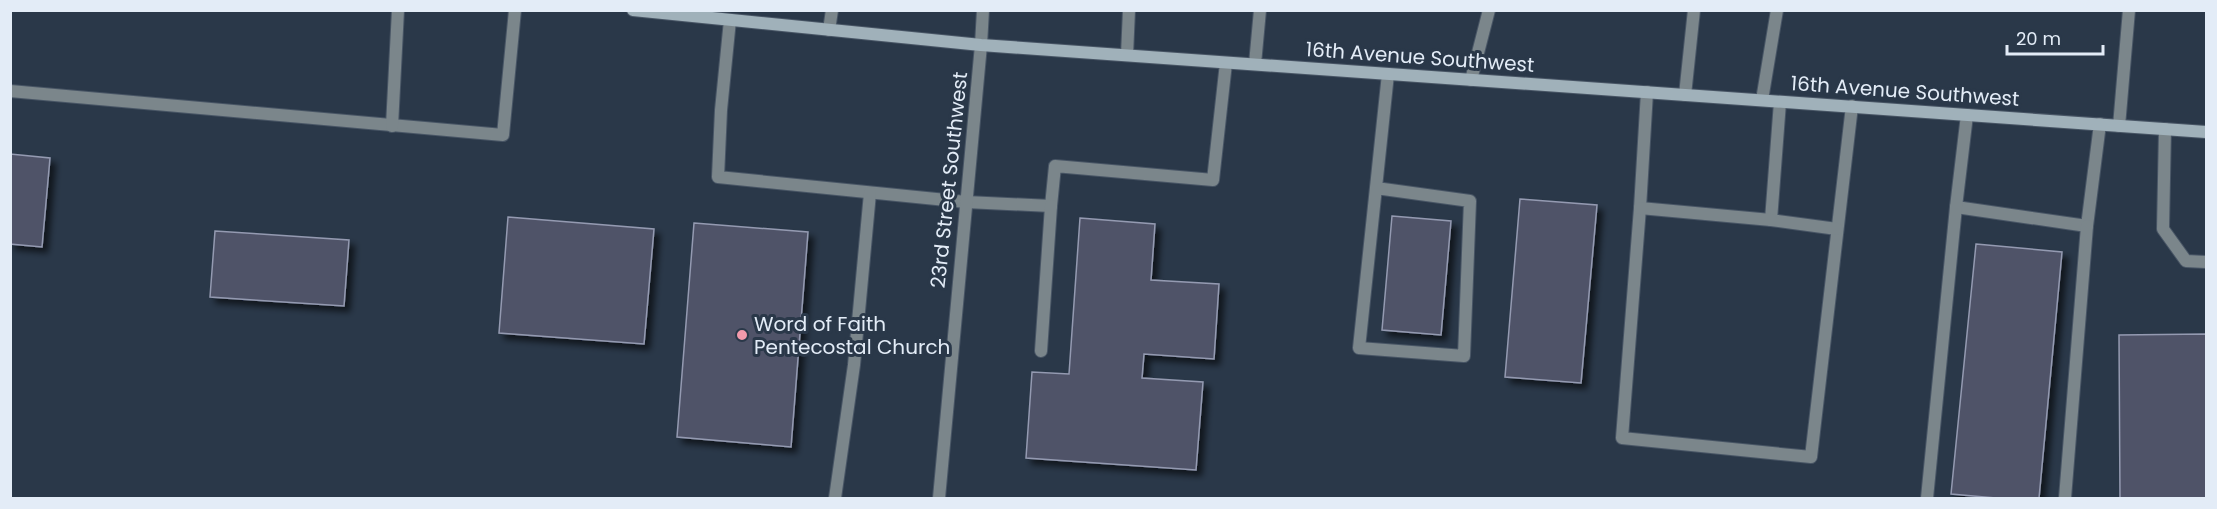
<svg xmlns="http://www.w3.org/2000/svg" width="2217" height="509" font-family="Poppins,sans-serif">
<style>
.building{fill:#4f5368;stroke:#949ab1;stroke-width:1.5;filter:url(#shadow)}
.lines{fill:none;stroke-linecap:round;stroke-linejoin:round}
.lane-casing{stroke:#485565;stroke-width:14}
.street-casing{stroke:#485565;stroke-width:14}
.secondary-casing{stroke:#485565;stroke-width:14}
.lane{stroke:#7b868b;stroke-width:12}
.street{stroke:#7b868b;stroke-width:12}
.secondary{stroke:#a0b1ba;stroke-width:12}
.poi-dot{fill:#f39aac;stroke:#2a3849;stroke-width:2}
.labels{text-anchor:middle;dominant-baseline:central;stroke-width:6;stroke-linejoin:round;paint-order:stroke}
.street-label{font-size:20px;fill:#e3ecf7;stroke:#2a3849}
.poi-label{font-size:20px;fill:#e3ecf7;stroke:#2a3849;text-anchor:start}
</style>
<defs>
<filter id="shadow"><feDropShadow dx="5.5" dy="5.5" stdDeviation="3" flood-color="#0009"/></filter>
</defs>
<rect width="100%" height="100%" fill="#2a3849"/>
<g class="building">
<path d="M10 154 50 158 42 247 10 244Z"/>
<path d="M1520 199 1597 205 1581 383 1505 377Z"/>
<path d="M1392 216 1451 221 1441 335 1382 330Z"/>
<path d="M508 217 654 229 644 344 499 333Z"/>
<path d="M1080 218 1155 224 1151 280 1219 284 1214 359 1144 354 1142 378 1203 382 1196 470 1026 458 1032 372 1069 374Z"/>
<path d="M694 223 808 232 791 447 677 437Z"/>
<path d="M215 231 349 240 344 306 210 297Z"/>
<path d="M1976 244 2062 252 2039 498H1996L1951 494Z"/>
<path d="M2206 334V498H2120L2119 335Z"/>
</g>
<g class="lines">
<defs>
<g id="lane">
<path d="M730 20 721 110 718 177 966 202 1051 206 1055 166 1213 180 1226 63"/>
<path d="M981 45 983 10"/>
<path d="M1127 55 1129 10"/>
<path d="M1255 64 1260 10"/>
<path d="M1471 80 1489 10"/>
<path d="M10 91 503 135 515 10"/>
<path d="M1647 92 1640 208 1622 438 1811 457 1852 106"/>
<path d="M1685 95 1694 10"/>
<path d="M1762 100 1777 10"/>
<path d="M1780 102 1771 220 1837 229"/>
<path d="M392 126 398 10"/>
<path d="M2119 126 2129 10"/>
<path d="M2165 129 2163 229 2186 261 2206 262"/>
<path d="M1376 188 1470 201 1464 356 1359 348 1388 74"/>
<path d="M1956 207 2087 226 2100 124"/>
<path d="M1640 208 1771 220"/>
<path d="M1041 351 1051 206"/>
<path d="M835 498 854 365 870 193"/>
<path d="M1927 498 1956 207 1967 115"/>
<path d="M2065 498 2087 226"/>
</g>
<g id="street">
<path d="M829 30 832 10"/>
<path d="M939 498 981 45"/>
</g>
<path id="secondary" d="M633 10 981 45 2206 132"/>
</defs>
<use href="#lane" class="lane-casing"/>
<use href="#street" class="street-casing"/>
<use href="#secondary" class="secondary-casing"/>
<use href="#lane" class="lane"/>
<use href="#street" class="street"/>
<use href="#secondary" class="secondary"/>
</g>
<circle class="poi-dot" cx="742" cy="335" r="6"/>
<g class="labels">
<g class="street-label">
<text transform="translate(1420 57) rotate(4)">16th Avenue Southwest</text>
<text transform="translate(1905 91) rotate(4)">16th Avenue Southwest</text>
<text transform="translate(949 180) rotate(-84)">23rd Street Southwest</text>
</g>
<g class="poi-label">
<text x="754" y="324">Word of Faith<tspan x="754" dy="23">Pentecostal Church</tspan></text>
</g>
</g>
<rect width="2217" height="509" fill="none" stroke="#e3ecf7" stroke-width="24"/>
<path d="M2007 45v9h96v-9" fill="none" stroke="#e3ecf7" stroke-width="3"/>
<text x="2016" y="45" font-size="18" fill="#e3ecf7" stroke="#2a3849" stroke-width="4.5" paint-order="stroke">20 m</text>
</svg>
